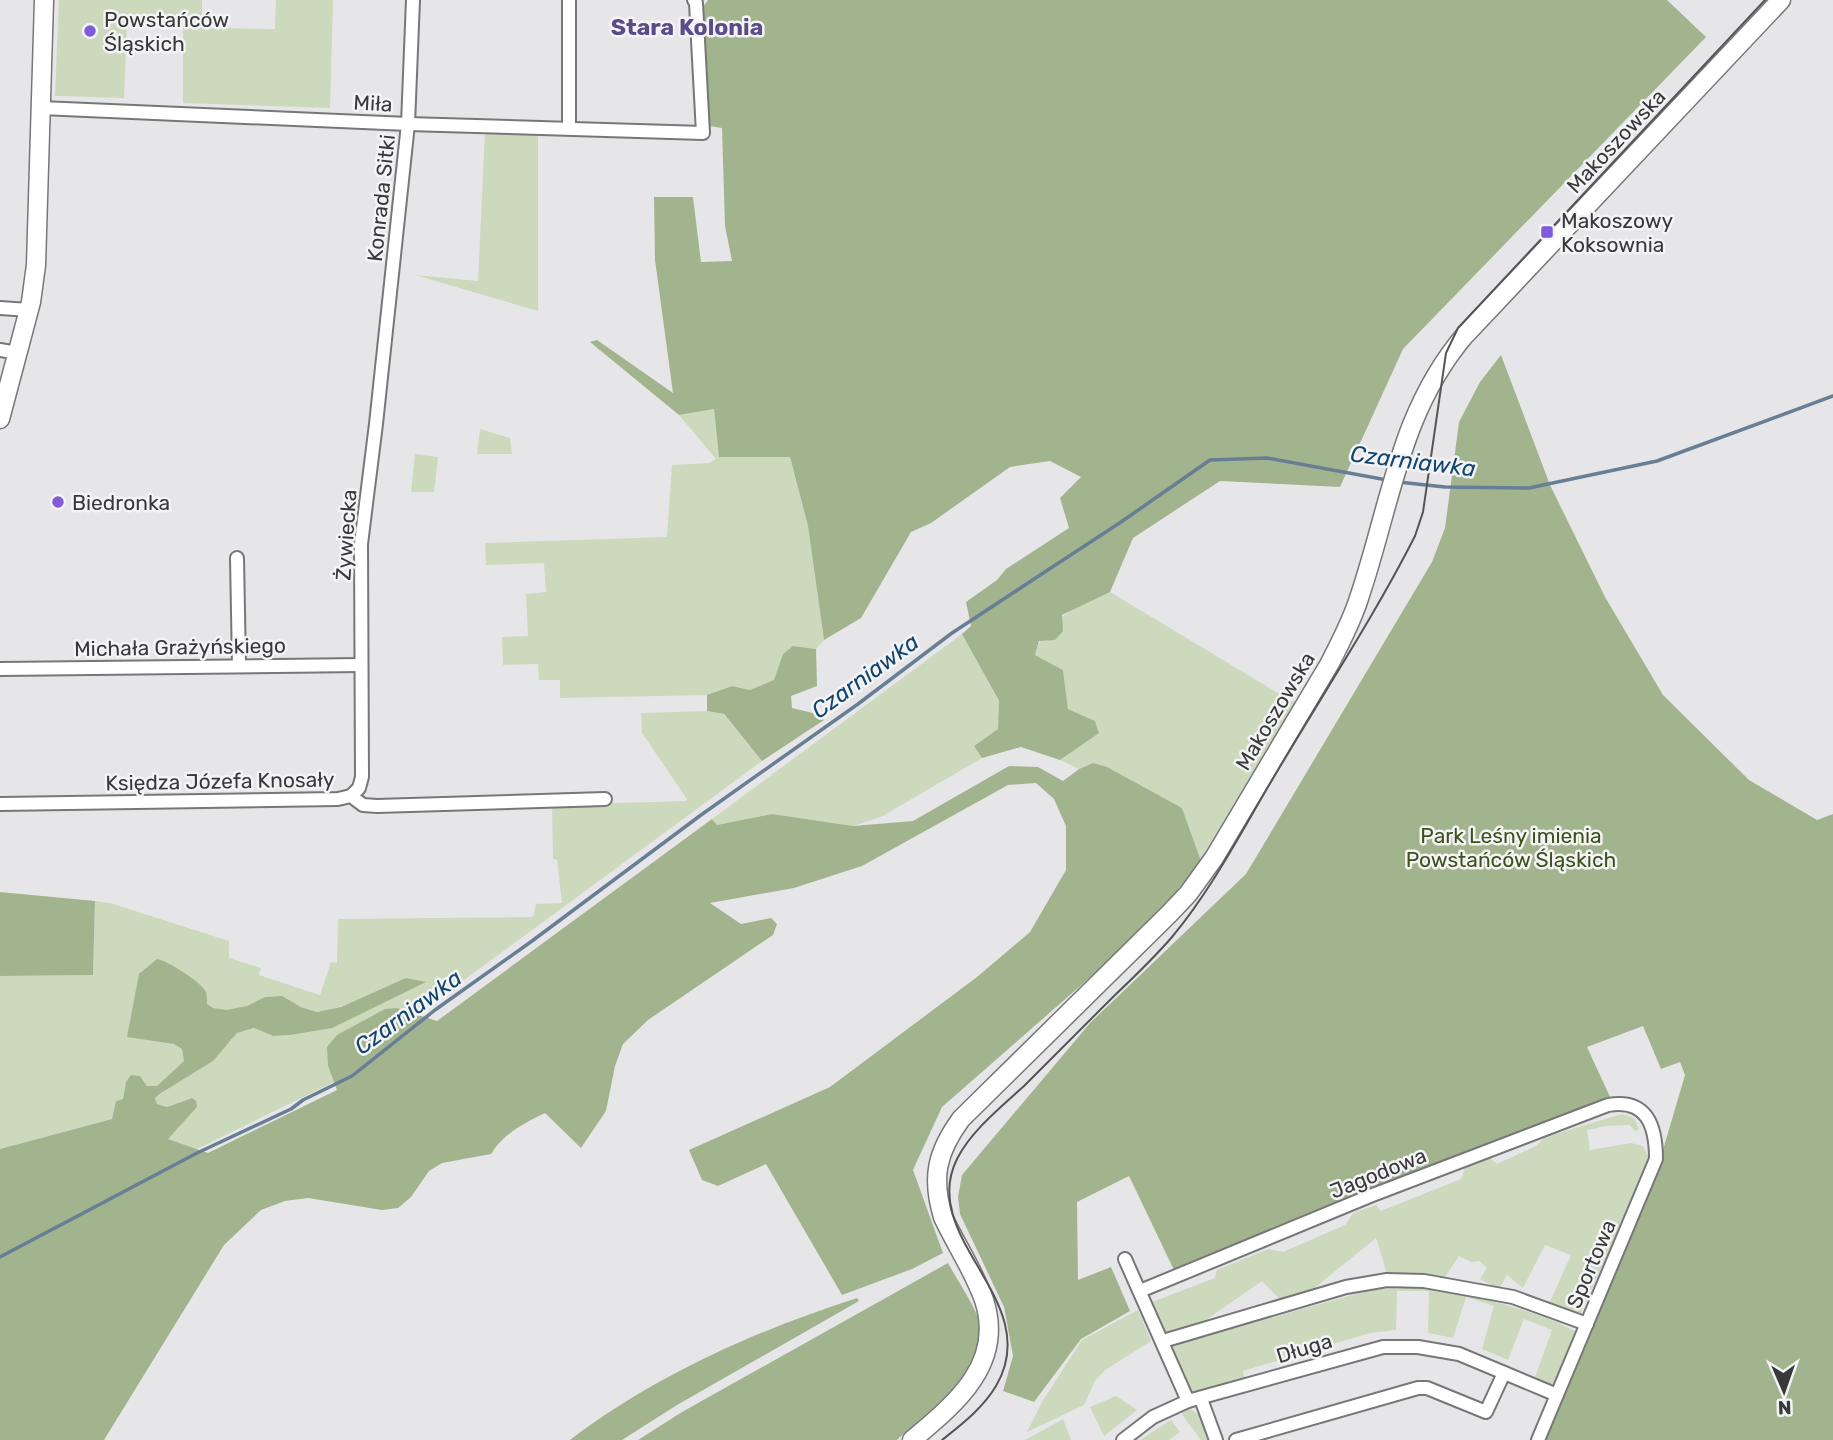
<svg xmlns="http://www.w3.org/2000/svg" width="1833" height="1440" font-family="Rubik,sans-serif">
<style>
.green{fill:#ccd9bd}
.forest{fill:#a2b48e}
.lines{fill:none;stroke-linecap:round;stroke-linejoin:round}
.stream{stroke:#687e94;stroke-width:3.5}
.minor-casing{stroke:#777779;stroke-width:16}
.secondary-casing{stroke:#777779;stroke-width:21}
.minor{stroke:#fff;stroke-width:12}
.secondary{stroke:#fff;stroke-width:18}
.tram{stroke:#555556;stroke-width:2}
.poi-dot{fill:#805dd8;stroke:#f4f3f6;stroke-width:2.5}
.labels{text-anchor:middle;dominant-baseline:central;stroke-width:5;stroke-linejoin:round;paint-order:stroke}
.poi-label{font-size:21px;fill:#39393a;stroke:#f4f3f6;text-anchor:start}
.street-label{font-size:21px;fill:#39393a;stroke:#f4f3f6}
.park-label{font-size:21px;fill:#3c5219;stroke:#f4f3f6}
.neighbourhood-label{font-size:23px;font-weight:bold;fill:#5a4b89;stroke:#f4f3f6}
.water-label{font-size:23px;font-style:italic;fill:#10456d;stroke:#f4f3f6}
</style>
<rect width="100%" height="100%" fill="#e6e6e9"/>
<g class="green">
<path d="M59 0H202V28L266 29H275L276 0H333L330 108 183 103V25L127 24 124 98 55 96Z"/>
<path d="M485 132 538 133V311L415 275 478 281Z"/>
<path d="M714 409 719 457H790L808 526 824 640 816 649 793 646 783 654 775 680 750 690 732 686 707 695 560 698V680H539L538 664 503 665 502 637 528 636 526 594 546 592 544 563 486 565 485 543 667 537 672 465 709 463 716 459 679 415Z"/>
<path d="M480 429 510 438 512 454H477Z"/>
<path d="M415 454 438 457 434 492H411Z"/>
<path d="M1110 592 1291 701H1297L1201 861 1182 808 1093 763 1079 769 1060 760 1099 732 1095 721 1068 709 1063 670 1035 655C1046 617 1077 608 1110 592Z"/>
<path d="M962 634 999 702 998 729 974 746 982 758 881 817 853 826 772 814 717 825 712 819Z"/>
<path d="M707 711 723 714 762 761 467 978 450 987 417 1015 397 1008 328 1066 334 1082 197 1149 167 1139 197 1107 191 1098 167 1107 157 1104 155 1098 229 1043 237 1033 254 1028 273 1036 290 1035 406 978C386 987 333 1015 314 1011 297 1008 286 994 269 997 261 998 256 1003 249 1006 236 1011 218 1013 207 1004L174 1044 182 1049 184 1061 157 1086H147L140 1076 126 1082 123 1099 116 1101 112 1119 0 1149V976L93 975 95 901 110 903 229 941V958L261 968 259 975 320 995 331 962 337 963 338 919 533 917 536 904 562 903 557 860 553 859 552 805 686 801 687 799 642 733 641 713Z"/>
<path d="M1622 1114 1634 1118 1639 1129 1635 1131 1630 1125 1606 1126 1587 1130 1590 1150 1631 1143 1643 1146 1650 1160 1580 1315 1549 1304 1571 1255 1545 1245 1523 1288 1507 1275 1499 1289 1480 1279 1487 1268 1479 1261 1471 1262 1459 1256 1441 1283 1388 1277 1376 1238 1301 1299 1284 1304 1262 1281 1187 1333 1167 1337 1152 1302 1215 1278 1217 1270 1268 1249 1283 1252 1345 1225 1353 1213 1376 1205 1381 1211 1461 1179 1466 1165 1490 1158 1497 1164 1536 1146 1545 1137Z"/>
<path d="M1412 1286C1469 1295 1523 1305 1575 1331L1554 1383 1546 1385 1534 1380 1552 1330 1524 1319 1508 1360 1482 1349 1494 1306 1466 1297 1453 1338 1428 1333 1429 1291H1397L1396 1330 1370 1333 1243 1371 1245 1382 1193 1395 1171 1346 1370 1290Z"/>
<path d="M1138 1310 1151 1341 1105 1370 1095 1381 1084 1405 1027 1432 1042 1402 1082 1340Z"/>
<path d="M1116 1396 1137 1410 1104 1436 1090 1407Z"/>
<path d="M1186 1409C1201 1410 1206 1427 1208 1440H1201L1183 1416 1182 1413Z"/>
<path d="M1063 1419 1071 1440H1025Z"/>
<path d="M1171 1420 1180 1432 1169 1440H1140Z"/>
</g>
<g class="forest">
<path d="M708 0H1667L1706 37 1403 349 1340 487 1220 481 1133 538 1110 592 1062 615 1063 631 1055 640 1039 641 1035 655 1063 670 1068 709 1095 721 1099 733 1060 760 1021 747 982 758 974 746 998 729 999 701 962 634 971 626 966 602 997 580 1006 569 1069 528 1060 498 1081 477 1050 461 1010 467 931 523 911 532 861 618 824 640 808 526 790 457H719L714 409 679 415 590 342 597 340 673 393 655 260 654 197H693L701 262 732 261 725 226 722 128 709 126 703 7Z"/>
<path d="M1501 355 1550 485 1605 597 1663 695 1749 780 1817 820 1833 814V1440H1544L1660 1160 1685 1075 1680 1062 1661 1069 1643 1026 1587 1047 1611 1099 1174 1270 1129 1176 1077 1202 1078 1280 1111 1267 1130 1311 1081 1339 1034 1402 1003 1391 1013 1356 1004 1307 960 1214 958 1197 962 1175 1090 1023 1246 874 1432 562 1445 528 1459 422 1480 382Z"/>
<path d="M793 646 816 649 817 686 791 696 792 708 817 714 824 720 762 761 724 714 707 711V695L732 686 750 690 774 680 783 654Z"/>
<path d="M1093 763 1107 767 1182 808 1201 861 1167 903 1103 966 942 1107 913 1170 943 1253 912 1269 842 1295 766 1164 718 1186 702 1180 689 1150 830 1087 977 977 1030 932 1066 870V826L1054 799 1036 783 1008 785 862 866 794 888 710 903 741 924 771 918 777 924 773 935 648 1020 623 1044 615 1066 606 1111 581 1148 545 1113C523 1124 504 1133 491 1154L442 1163 429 1171 411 1197 398 1208 382 1210 308 1198 285 1201 261 1210 224 1245 104 1440H0V1149L112 1119 116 1101 123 1099 126 1082 131 1075 140 1076 147 1086H157L184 1061 182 1049 174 1044 127 1037 139 974 157 959C168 961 200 981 206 992 207 995 207 1000 207 1004L213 1008 227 1010 247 1006 265 997 282 996 301 1007 317 1012 341 1007 406 978 426 982 332 1028 290 1035 273 1036 254 1028 237 1033 213 1061 161 1093 155 1098 157 1104 167 1107 192 1098 196 1101 197 1107 168 1139 208 1153 337 1090 328 1066 327 1047 337 1035 385 1009 397 1008 437 1021 712 819 717 825 772 814 853 826 913 821 1009 766 1038 767 1063 781 1079 769Z"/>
<path d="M0 892 95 901 93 975 0 976Z"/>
<path d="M948 1263C955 1276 976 1308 979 1321 992 1370 928 1412 897 1440H638L682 1412Z"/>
<path d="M857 1298 859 1301 677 1405 622 1440H570C656 1375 755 1331 857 1298Z"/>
</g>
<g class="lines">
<g class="stream">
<path d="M1398 482 1445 487 1529 488 1657 461 1833 396"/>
<path d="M0 1257 197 1153 291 1109 303 1100 352 1076 435 1010 532 941 701 815 858 704 952 633 1121 522 1210 460 1267 458 1387 480"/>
</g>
<defs>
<g id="minor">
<path d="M41 108 408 124 703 133 696 3 694 0"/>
<path d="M569 128V0"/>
<path d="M0 308 29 310"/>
<path d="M0 350 17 353"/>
<path d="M237 558 239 666"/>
<path d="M0 669 361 665"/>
<path d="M351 796 359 788 362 777 361 544 376 424 408 124 413 0"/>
<path d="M0 804 338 799 351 796 363 805 377 806 605 799"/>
<path d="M1125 1259 1188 1401"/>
<path d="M1140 1291 1370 1196 1608 1105C1647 1098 1656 1126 1656 1159L1538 1440"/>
<path d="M1163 1341 1346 1287 1387 1280 1424 1281 1513 1297 1587 1324"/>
<path d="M1201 1399 1216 1440"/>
<path d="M1123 1440 1153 1417 1188 1401 1383 1347H1418L1459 1354 1557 1395"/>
<path d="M1236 1440 1418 1388H1427L1486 1412 1504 1373"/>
</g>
<g id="secondary">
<path d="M0 419 31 302 36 265 44 0"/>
<path d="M912 1440C955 1404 1005 1364 984 1300 974 1271 956 1245 943 1217 931 1177 937 1152 961 1119L1169 914 1188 894 1214 858 1330 663C1341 641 1353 619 1360 595 1391 503 1400 411 1465 335L1781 0"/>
</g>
</defs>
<use href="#minor" class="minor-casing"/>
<use href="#secondary" class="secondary-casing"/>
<use href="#minor" class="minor"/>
<use href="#secondary" class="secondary"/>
<path class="tram" d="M942 1440C962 1424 983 1408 996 1386 1046 1301 917 1239 957 1159 971 1131 1001 1107 1024 1086 1054 1056 1084 1026 1114 996 1134 977 1154 958 1172 937 1216 884 1248 819 1284 760 1328 686 1376 613 1415 536L1423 512 1446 353 1458 328 1765 0"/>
</g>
<g class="poi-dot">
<circle cx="90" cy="31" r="7"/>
<rect x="1540" y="225" width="14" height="14" rx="3.5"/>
<circle cx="58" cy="502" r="7"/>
</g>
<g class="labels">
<g class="poi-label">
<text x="104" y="19">Powstańców<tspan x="104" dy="24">Śląskich</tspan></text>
<text x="1561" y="220">Makoszowy<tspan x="1561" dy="24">Koksownia</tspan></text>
<text x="72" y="502">Biedronka</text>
</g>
<g class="street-label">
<text transform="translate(373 103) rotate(3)">Miła</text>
<text transform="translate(1616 141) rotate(-47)">Makoszowska</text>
<text transform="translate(381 198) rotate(-84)">Konrada Sitki</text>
<text transform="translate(346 535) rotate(-86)">Żywiecka</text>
<text transform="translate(180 647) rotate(-1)">Michała Grażyńskiego</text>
<text transform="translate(1275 711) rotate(-59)">Makoszowska</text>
<text transform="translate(220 781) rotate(-1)">Księdza Józefa Knosały</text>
<text transform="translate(1378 1173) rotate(-22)">Jagodowa</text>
<text transform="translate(1591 1264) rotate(-67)">Sportowa</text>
<text transform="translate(1304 1348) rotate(-17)">Długa</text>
</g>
<g class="park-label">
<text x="1511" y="835">Park Leśny imienia<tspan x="1511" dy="24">Powstańców Śląskich</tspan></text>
</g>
<g class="neighbourhood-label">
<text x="687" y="27">Stara Kolonia</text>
</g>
<g class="water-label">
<text transform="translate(1413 461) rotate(7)">Czarniawka</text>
<text transform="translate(865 676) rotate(-36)">Czarniawka</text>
<text transform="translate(408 1012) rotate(-36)">Czarniawka</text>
</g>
</g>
<g transform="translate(1784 1391) rotate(178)" stroke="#f4f3f6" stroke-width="5" paint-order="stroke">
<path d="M0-5L12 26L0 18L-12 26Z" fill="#39393a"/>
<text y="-10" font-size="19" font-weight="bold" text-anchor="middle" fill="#39393a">N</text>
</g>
</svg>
